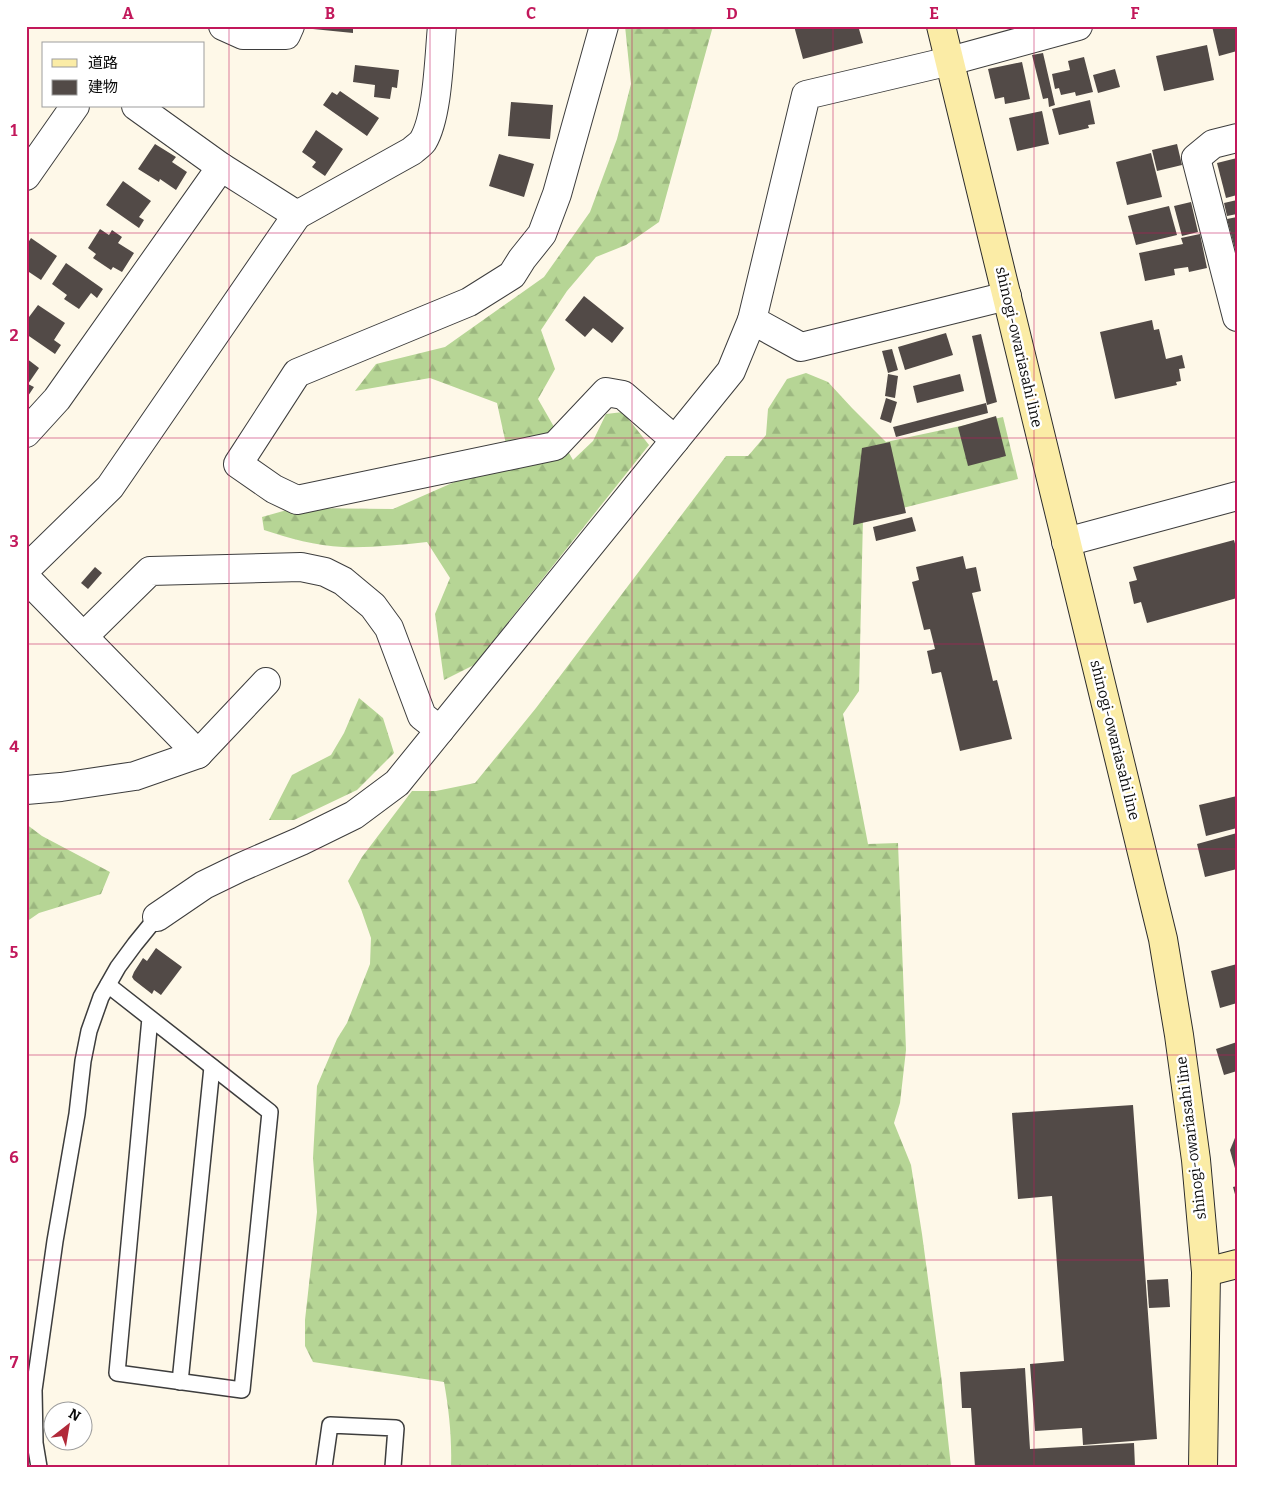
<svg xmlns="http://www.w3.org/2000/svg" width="1263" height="1493" font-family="Bitter,'Noto Sans JP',serif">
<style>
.forest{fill:url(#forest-firs)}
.building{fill:#524a47}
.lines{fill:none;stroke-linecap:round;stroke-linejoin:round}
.lane-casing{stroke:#3d3d3d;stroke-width:18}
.street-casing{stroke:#3d3d3d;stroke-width:30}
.secondary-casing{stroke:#2c2c2c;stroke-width:30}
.lane{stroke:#fff;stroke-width:15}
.street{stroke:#fff;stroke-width:28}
.secondary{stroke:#fbeca6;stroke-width:28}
.grid{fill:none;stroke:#c2185b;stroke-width:1;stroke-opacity:0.55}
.labels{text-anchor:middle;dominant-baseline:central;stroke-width:5;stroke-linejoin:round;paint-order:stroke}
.street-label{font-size:15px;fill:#0a0a0a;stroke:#fff}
.neatline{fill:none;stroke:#c2185b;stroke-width:2}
.grid-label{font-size:16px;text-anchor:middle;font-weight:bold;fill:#c2185b}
</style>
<defs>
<pattern id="forest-firs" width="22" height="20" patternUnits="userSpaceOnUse" patternTransform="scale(1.25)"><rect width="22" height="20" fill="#b6d595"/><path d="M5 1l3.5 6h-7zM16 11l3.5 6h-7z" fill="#9bb67f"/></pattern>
</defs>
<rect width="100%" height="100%" fill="#fef8e8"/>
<g class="forest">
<path d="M625 26H713L659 222 626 245 596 257 567 291 541 330 555 369 538 399 573 460 593 441 606 414 623 412 649 445 474 665 444 680 435 614 450 578 427 542C399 545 371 548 343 547 316 546 289 538 264 530L262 517 294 508 393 509 509 458 497 403 430 378 355 391 376 364 445 347 544 277 590 212 617 139 631 84Z"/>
<path d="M806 373 828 382 852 408 886 442 1003 417 1018 479 863 518 859 691 843 714 868 844 898 843 906 1050 900 1103 894 1123 911 1165 922 1234 941 1375 951 1467H451C452 1438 449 1410 444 1382L313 1362 305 1346V1320L317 1212 313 1158 317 1086 337 1039 347 1023 370 964 371 938 361 909 348 881 362 857 412 791H436L475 783 536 708 726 456H748L766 435 768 409 787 379Z"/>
<path d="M359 698 383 718 394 753 357 790 294 820H269L292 775 331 755 344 733Z"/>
<path d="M26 824 42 836 110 872 101 894 39 913 26 922Z"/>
</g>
<g class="building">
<path d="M313 26H353V33L313 29Z"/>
<path d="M794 26H867V27L859 29 863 43 803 59Z"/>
<path d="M1212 26H1237V51L1219 56Z"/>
<path d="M1207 45 1214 80 1164 91 1156 56Z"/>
<path d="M1043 53 1055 105 1049 107 1048 98 1043 99 1032 55Z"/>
<path d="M1084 57 1093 92 1076 96 1075 92 1061 95 1059 88 1055 89 1052 74 1070 70 1068 61Z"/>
<path d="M1022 62 1030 99 1005 104 1004 97 995 99 988 69Z"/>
<path d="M355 65 399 70 397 88 392 87 390 99 374 97 375 85 353 82Z"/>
<path d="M1115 69 1120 87 1098 93 1093 75Z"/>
<path d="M340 91 379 118 367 136 323 105 332 92 337 95Z"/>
<path d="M1090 100 1095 124 1088 125 1089 128 1059 135 1052 109Z"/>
<path d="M511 102 553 105 550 139 508 136Z"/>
<path d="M1042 111 1049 144 1017 151 1009 118Z"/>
<path d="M316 130 343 149 325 176 312 167 316 162 302 152Z"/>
<path d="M155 144 176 157 172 162 187 172 176 190 160 179 159 182 138 169Z"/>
<path d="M1177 144 1182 165 1157 171 1152 150Z"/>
<path d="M1151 153 1162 197 1127 205 1116 162Z"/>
<path d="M499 154 534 164 524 197 489 186Z"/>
<path d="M1237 158V195L1226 198 1217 163Z"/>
<path d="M123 181 151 201 139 217 144 220 139 228 106 205Z"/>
<path d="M1237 200V214L1227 216 1224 203Z"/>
<path d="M1191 202 1198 232 1182 236 1174 206Z"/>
<path d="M1169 206 1177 235 1136 245 1128 216Z"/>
<path d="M1237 217V253H1236L1227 219Z"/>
<path d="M100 229 109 235 112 230 122 237 118 243 134 253 122 272 113 267 111 270 93 258 96 254 88 248Z"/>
<path d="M1200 234 1207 268 1189 272 1188 267 1174 269 1175 275 1145 281 1139 253 1183 244 1181 238Z"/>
<path d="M31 238 57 256 41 280 26 270V246Z"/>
<path d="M66 263 103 289 97 298 91 293 79 309 64 299 67 295 52 284Z"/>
<path d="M584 296 624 328 612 343 593 328 585 337 565 320Z"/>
<path d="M38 305 65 323 54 340 61 345 55 354 26 334V321Z"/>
<path d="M1152 320 1154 330 1159 329 1166 359 1182 355 1185 368 1179 369 1181 381 1176 382 1177 385 1115 399 1100 332Z"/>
<path d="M946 333 953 355 905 370 898 347Z"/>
<path d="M981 334 997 402 987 405 972 336Z"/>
<path d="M892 349 898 370 888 373 882 351Z"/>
<path d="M26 358 39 368 28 384 34 387 28 396 26 395Z"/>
<path d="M888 374 898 376 895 398 885 396Z"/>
<path d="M960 374 964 391 917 403 913 386Z"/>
<path d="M886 398 897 402 891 423 880 419Z"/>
<path d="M986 403 988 413 896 437 893 427Z"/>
<path d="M996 416 1006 456 968 466 958 427Z"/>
<path d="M890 442 906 513 853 525 862 448Z"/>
<path d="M912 517 916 531 876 541 873 527Z"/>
<path d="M1234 540 1237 551V598L1147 623 1141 602 1134 604 1129 582 1137 580 1133 567Z"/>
<path d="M963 556 966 569 976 567 981 591 972 593 993 681 997 680 1012 739 960 751 941 672 932 674 927 651 935 649 930 629 924 630 912 582 919 580 916 567Z"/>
<path d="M95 567 102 573 88 589 81 583Z"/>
<path d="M1237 796V828L1206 836 1199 805Z"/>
<path d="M1237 833V869L1205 877 1197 844Z"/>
<path d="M156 948 182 967 161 995 154 990 152 994 134 980 132 977 134 972 143 958 147 961Z"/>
<path d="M1237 964V1003L1220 1008 1211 971Z"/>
<path d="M1237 1042V1071L1224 1075 1216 1049Z"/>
<path d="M1133 1105 1157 1439 1083 1445 1082 1428 1035 1431 1030 1364 1064 1361 1052 1196 1018 1199 1012 1113Z"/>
<path d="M1237 1133V1172H1236L1230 1150Z"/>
<path d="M1237 1186V1198H1236L1233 1187Z"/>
<path d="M1168 1279 1170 1307 1149 1308 1147 1280Z"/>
<path d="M1025 1368 1030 1449 1134 1443 1135 1467H975L971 1408H962L960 1372Z"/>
</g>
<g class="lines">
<defs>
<g id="lane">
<path d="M108 985 270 1112 242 1390 117 1373 150 1018"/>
<path d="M180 1382 212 1067"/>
<path d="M39 1467 35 1443 34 1390 55 1241 77 1114 83 1061 89 1031 101 997 118 967 135 944 157 917"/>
<path d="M324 1467 330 1425 396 1428 393 1467"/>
</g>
<g id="street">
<path d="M223 26 243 35H286L290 26"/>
<path d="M604 26 557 194 542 234 522 259 512 275 469 302 297 373 238 464 274 489 297 500 555 446 606 392 623 395 675 440"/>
<path d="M136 106 221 167 297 215 412 151C415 148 420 145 423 141 438 116 439 56 442 26"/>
<path d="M1237 138 1213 144 1196 158 1237 317"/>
<path d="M26 176 75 106"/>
<path d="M1007 296 801 347 752 320 806 95 950 61 1078 26"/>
<path d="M26 433 57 399 221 167"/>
<path d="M1066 542 1237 496"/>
<path d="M26 569 110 487 297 215"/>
<path d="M26 578 198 754"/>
<path d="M84 636 150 571 301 567 325 572 343 581 373 606 389 628 422 716 440 730"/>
<path d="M26 790 61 787 135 776 198 754 266 682"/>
<path d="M157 917 204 885 239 868 301 841 354 815 397 783 731 371 752 320"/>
</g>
<g id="secondary">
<path d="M941 26 1163 939 1179 1035 1196 1160 1206 1272 1203 1467"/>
<path d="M1206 1272 1237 1264"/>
</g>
</defs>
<use href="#lane" class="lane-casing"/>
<use href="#street" class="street-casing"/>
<use href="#secondary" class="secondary-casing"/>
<use href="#lane" class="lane"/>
<use href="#street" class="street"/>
<use href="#secondary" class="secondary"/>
</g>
<path class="grid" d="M229 26V1467M430 26V1467M632 26V1467M833 26V1467M1034 26V1467M26 233H1237M26 438H1237M26 644H1237M26 849H1237M26 1055H1237M26 1260H1237"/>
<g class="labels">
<g class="street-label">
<text transform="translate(1019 347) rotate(77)">shinogi-owariasahi line</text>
<text transform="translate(1115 740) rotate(76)">shinogi-owariasahi line</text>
<text transform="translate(1191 1138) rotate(-97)">shinogi-owariasahi line</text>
</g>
</g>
<rect width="1263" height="1493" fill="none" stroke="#ffffff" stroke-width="55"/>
<rect x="42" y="42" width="162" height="65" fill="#ffffff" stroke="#9d9d9d"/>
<rect x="52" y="59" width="25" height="8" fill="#fbeca6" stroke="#9d9d9d"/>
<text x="88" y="68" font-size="15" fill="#0a0a0a">道路</text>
<rect x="52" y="80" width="25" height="15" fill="#524a47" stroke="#9d9d9d"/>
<text x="88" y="92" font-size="15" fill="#0a0a0a">建物</text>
<g transform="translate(68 1426) rotate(31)"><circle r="24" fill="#ffffff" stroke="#9d9d9d"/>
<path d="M0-4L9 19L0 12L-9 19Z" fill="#b12a3a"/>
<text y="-8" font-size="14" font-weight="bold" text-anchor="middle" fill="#0a0a0a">N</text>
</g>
<rect x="28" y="28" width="1208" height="1438" class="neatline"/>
<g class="grid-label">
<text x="128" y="19">A</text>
<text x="330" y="19">B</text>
<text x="531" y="19">C</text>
<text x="732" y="19">D</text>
<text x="934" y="19">E</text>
<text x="1135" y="19">F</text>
<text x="14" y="136">1</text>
<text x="14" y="341">2</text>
<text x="14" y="547">3</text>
<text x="14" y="752">4</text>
<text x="14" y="958">5</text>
<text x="14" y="1163">6</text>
<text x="14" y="1368">7</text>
</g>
</svg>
